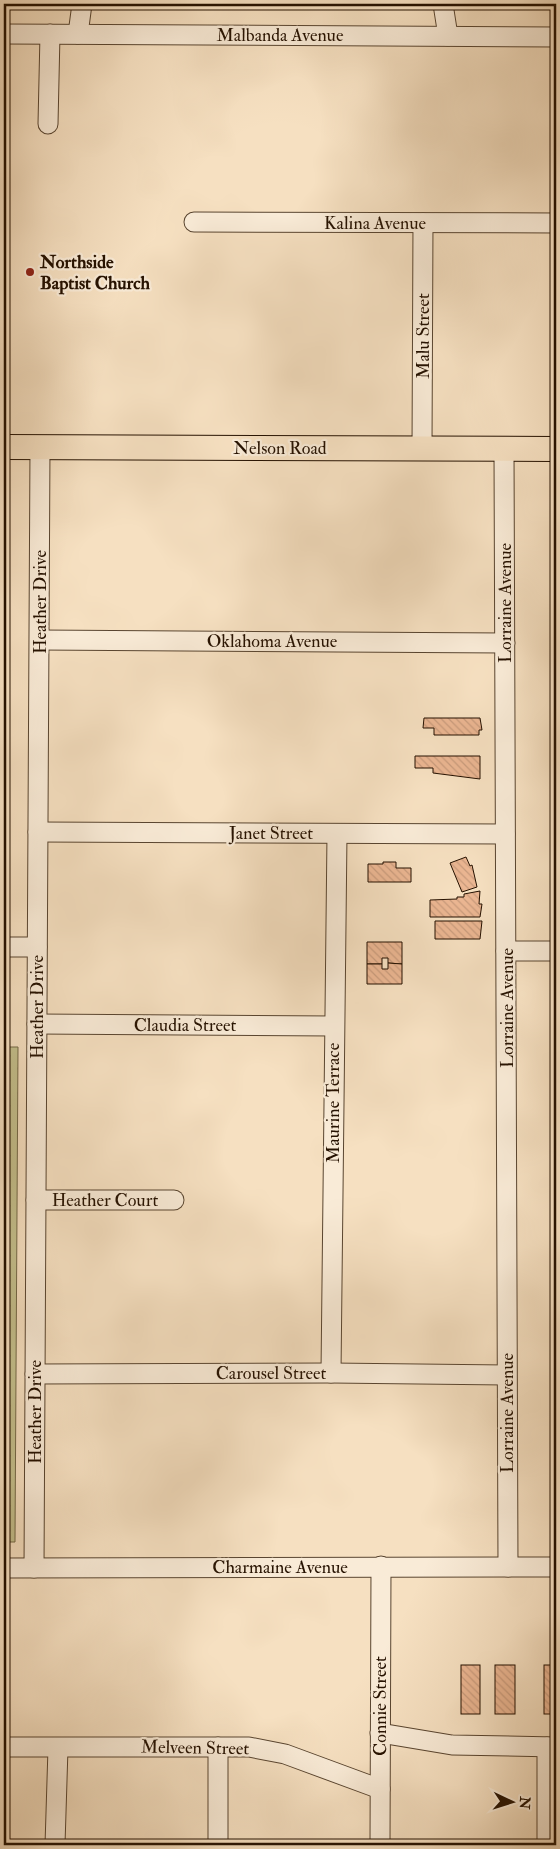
<svg xmlns="http://www.w3.org/2000/svg" width="560" height="1849" font-family="'IM FELL Double Pica',serif">
<style>
.park{fill:url(#park-tufts);stroke:#746846}
.building{fill:url(#building-back-hatch);stroke:#251100}
.lines{fill:none;stroke-linecap:round;stroke-linejoin:round}
.minor-casing{stroke:#594530;stroke-width:21}
.major-casing{stroke:#251100;stroke-width:26}
.minor{stroke:#f9ebd7;stroke-width:19}
.major{stroke:#f6e0c1;stroke-width:24}
.poi-dot{fill:#8f2418;stroke:#f9ebd7;stroke-width:2}
.labels{text-anchor:middle;dominant-baseline:central;stroke-width:4.5;stroke-linejoin:round;paint-order:stroke}
.street-label{font-size:18px;fill:#251100;stroke:#f9ebd7}
.poi-label{font-size:18px;font-weight:bold;fill:#251100;stroke:#f9ebd7;text-anchor:start}
</style>
<defs>
<pattern id="park-tufts" width="24" height="20" patternUnits="userSpaceOnUse" patternTransform="scale(1.25)"><rect width="24" height="20" fill="#c4c08d"/><path d="M3 7l-1-3M5 7V3M7 7l1-3M15 17l-1-3M17 17v-4M19 17l1-3" fill="none" stroke="#a8a478"/></pattern>
<pattern id="building-back-hatch" width="6" height="6" patternUnits="userSpaceOnUse" patternTransform="scale(1.25)"><rect width="6" height="6" fill="#ebb692"/><path d="M-1 5l2 2M0 0l6 6M5-1l2 2" fill="none" stroke="#c99b7c"/></pattern>
</defs>
<rect width="100%" height="100%" fill="#f6e0c1"/>
<filter id="stains"><feTurbulence type="fractalNoise" baseFrequency=".004" numOctaves="4"/><feColorMatrix values="0 0 0 0 .2 0 0 0 0 .09 0 0 0 0 .02 0 0 0 .5 -.17"/></filter>
<radialGradient id="worn" r=".72"><stop offset=".6" stop-color="#630" stop-opacity="0"/><stop offset="1" stop-color="#630" stop-opacity=".3"/></radialGradient>
<path class="park" d="M4 1047H18L15 1542H4Z"/>
<g class="building">
<path d="M424 718H480L482 730H479V735H434V728H423Z"/>
<path d="M415 756H480V779L433 773V768H415Z"/>
<path d="M466 857 470 866 472 865 477 887 462 892 450 863Z"/>
<path d="M383 862H396V868H411V882H368V864H383Z"/>
<path d="M480 891 479 904H482L480 917H430V900L457 899V897H464V894Z"/>
<path d="M435 921H482L480 939H435Z"/>
<path d="M367 942H402V964L388 963V958H382V964H367Z"/>
<path d="M388 963 402 964V984H367V964H382V969H388Z"/>
<rect x="461" y="1665" width="19" height="49"/>
<rect x="495" y="1665" width="20" height="49"/>
<rect x="544" y="1665" width="12" height="49"/>
</g>
<g class="lines">
<defs>
<g id="minor">
<path d="M443 4 448 36"/>
<path d="M4 34 556 37"/>
<path d="M78 34 82 4"/>
<path d="M48 124 50 34"/>
<path d="M194 222 556 223"/>
<path d="M422 449 423 223"/>
<path d="M504 450 508 1567"/>
<path d="M40 640 505 643"/>
<path d="M38 832 505 834"/>
<path d="M4 947H37"/>
<path d="M506 951H556"/>
<path d="M37 1024 333 1026"/>
<path d="M36 1200H174"/>
<path d="M331 1373 337 834"/>
<path d="M35 1374 331 1373 506 1375"/>
<path d="M4 1568 556 1567"/>
<path d="M34 1568 40 447"/>
<path d="M380 1733 452 1745 556 1747"/>
<path d="M4 1747H249L285 1754 380 1789"/>
<path d="M55 1845 58 1748"/>
<path d="M218 1845V1747"/>
<path d="M380 1845 381 1566"/>
<path d="M547 1845V1747"/>
</g>
<path id="major" d="M4 447 556 449"/>
</defs>
<use href="#minor" class="minor-casing"/>
<use href="#major" class="major-casing"/>
<use href="#minor" class="minor"/>
<use href="#major" class="major"/>
</g>
<circle class="poi-dot" cx="30" cy="272" r="5"/>
<g class="labels">
<g class="street-label">
<text x="280" y="35">Malbanda Avenue</text>
<text x="375" y="223">Kalina Avenue</text>
<text transform="translate(423 336) rotate(-90)">Malu Street</text>
<text x="280" y="448">Nelson Road</text>
<text transform="translate(40 602) rotate(-90)">Heather Drive</text>
<text transform="translate(505 603) rotate(-90)">Lorraine Avenue</text>
<text x="272" y="641">Oklahoma Avenue</text>
<text x="271" y="833">Janet Street</text>
<text transform="translate(37 1007) rotate(-90)">Heather Drive</text>
<text transform="translate(507 1008) rotate(-90)">Lorraine Avenue</text>
<text x="185" y="1025">Claudia Street</text>
<text transform="translate(333 1103) rotate(-90)">Maurine Terrace</text>
<text x="105" y="1200">Heather Court</text>
<text x="271" y="1373">Carousel Street</text>
<text transform="translate(35 1412) rotate(-90)">Heather Drive</text>
<text transform="translate(507 1413) rotate(-90)">Lorraine Avenue</text>
<text x="280" y="1567">Charmaine Avenue</text>
<text transform="translate(380 1706) rotate(-90)">Connie Street</text>
<text transform="translate(195 1748) rotate(1)">Melveen Street</text>
</g>
<g class="poi-label">
<text x="40" y="262">Northside<tspan x="40" dy="21">Baptist Church</tspan></text>
</g>
</g>
<rect width="560" height="1849" fill="none" stroke="#f6e0c1" stroke-width="20"/>
<rect x="5" y="5" width="550" height="1839" fill="none" stroke="#251100" stroke-width="2.5"/>
<rect x="10" y="10" width="540" height="1829" fill="none" stroke="#251100"/>
<g transform="translate(512 1802) rotate(94)" stroke="#f9ebd7" stroke-width="4" paint-order="stroke">
<path d="M0-4L9 19L0 12L-9 19Z" fill="#251100"/>
<text y="-8" font-size="14" font-weight="bold" text-anchor="middle" fill="#251100">N</text>
</g>
<rect width="100%" height="100%" filter="url(#stains)"/>
<rect width="100%" height="100%" fill="url(#worn)"/>
</svg>
